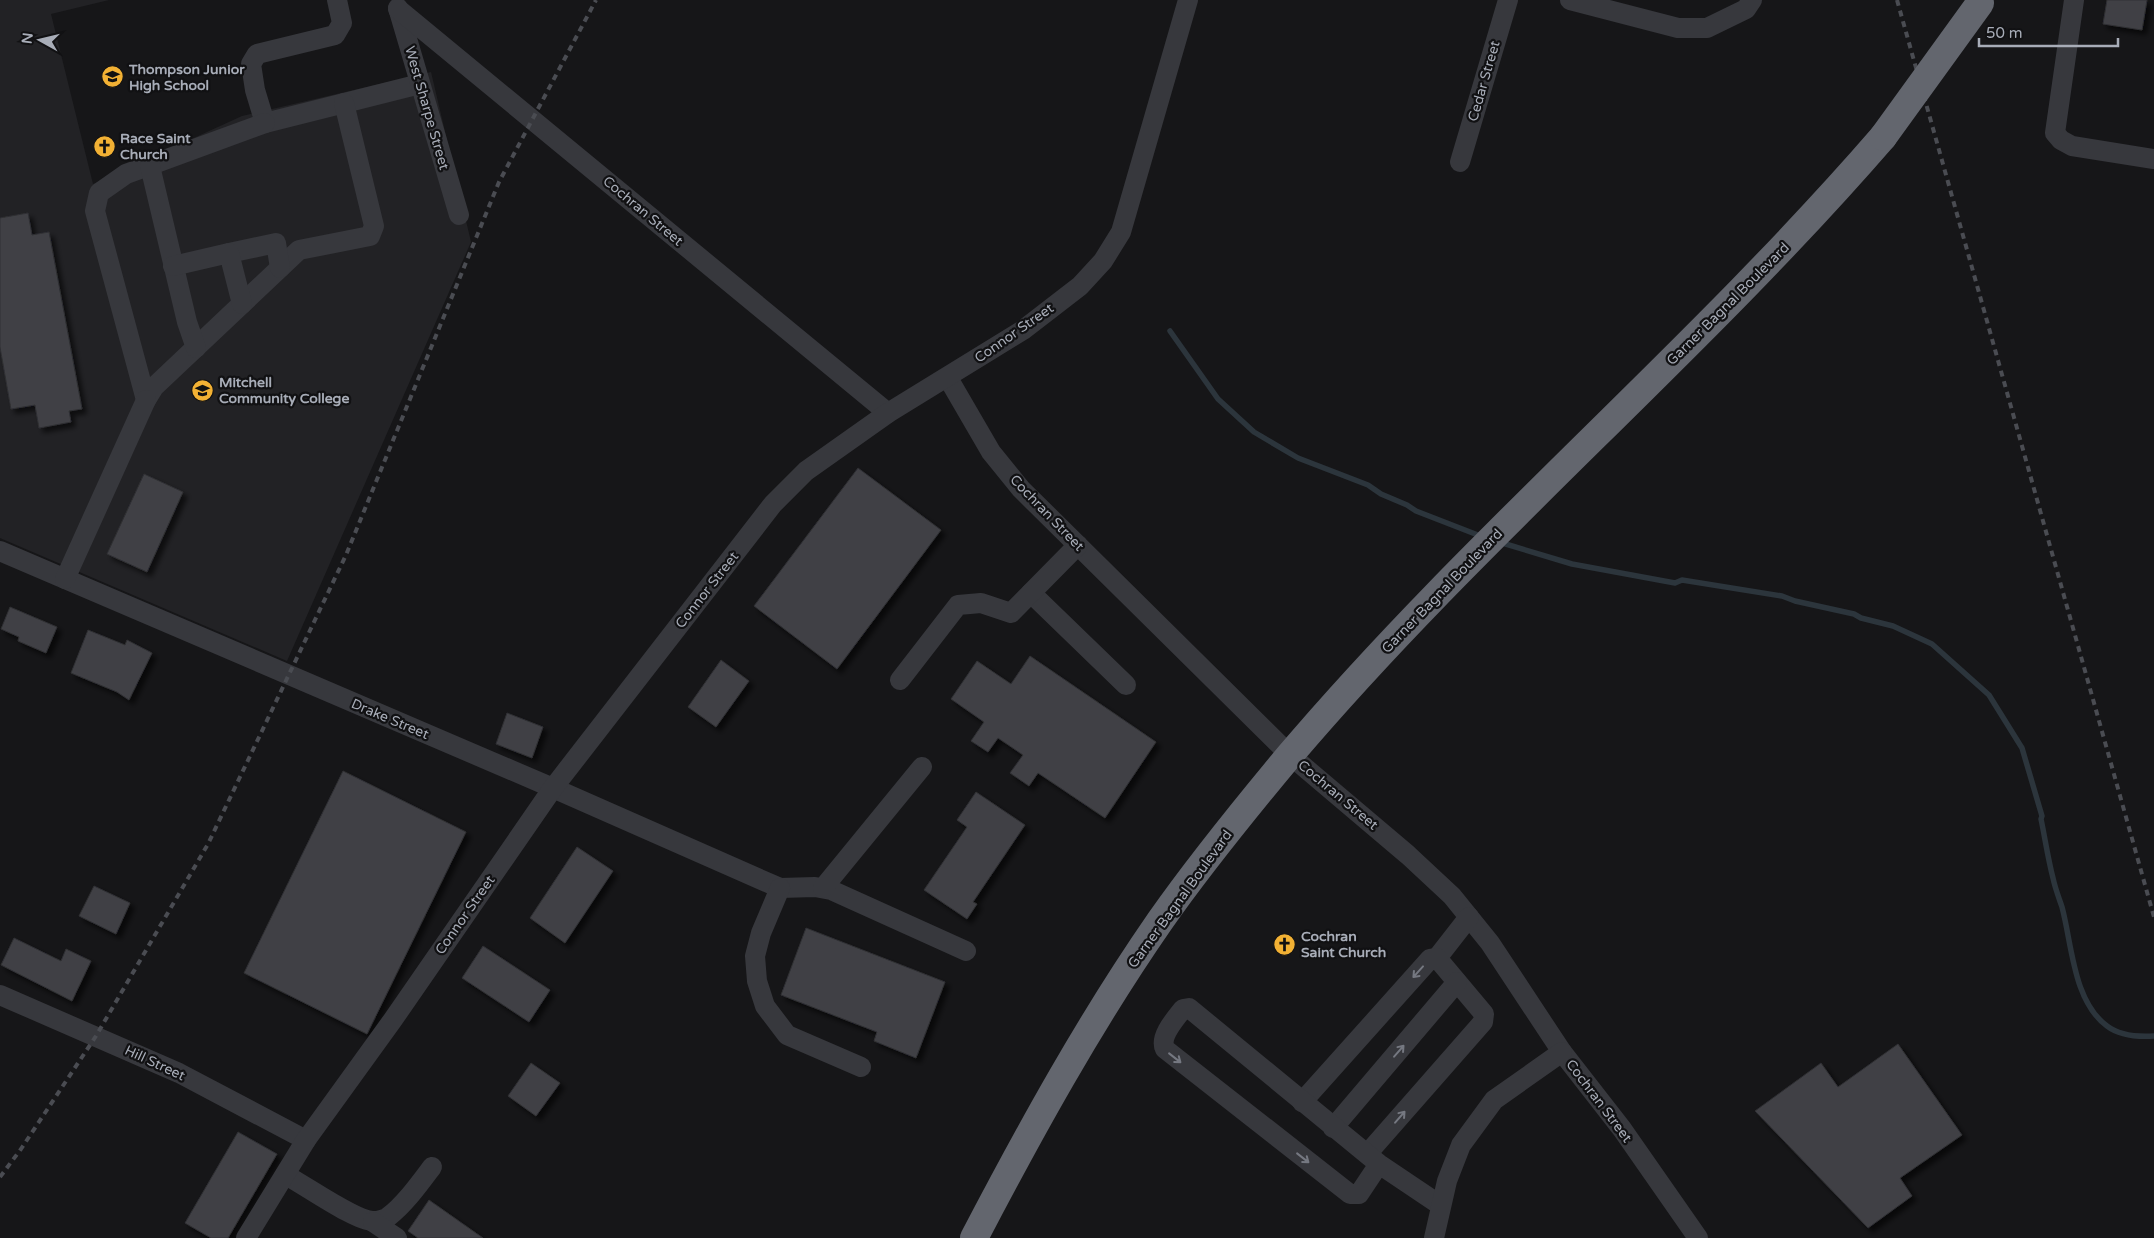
<svg xmlns="http://www.w3.org/2000/svg" width="2154" height="1238" font-family="'Varela Round',sans-serif">
<style>
.built{fill:#222225}
.lines{fill:none;stroke-linecap:round;stroke-linejoin:round}
.stream{stroke:#2c353c;stroke-width:5.5}
.building{fill:#404145;stroke:#303034;filter:url(#shadow)}
.minor{stroke:#37383d;stroke-width:20}
.highway{stroke:#63666e;stroke-width:28}
.rail{stroke:#4a4c52;stroke-width:4;stroke-dasharray:6 5;stroke-linecap:butt}
.highway-bridge{stroke:#63666e;stroke-width:28}
.oneway{stroke:#757881}
.labels{text-anchor:middle;dominant-baseline:central;stroke-width:4.5;stroke-linejoin:round;paint-order:stroke}
.poi-label{font-size:14px;font-weight:bold;fill:#a8adb8;stroke:#111113;text-anchor:start}
.street-label{font-size:14px;fill:#a8adb8;stroke:#111113}
</style>
<defs>
<filter id="shadow"><feDropShadow dx="4.5" dy="4.5" stdDeviation="2.5" flood-color="#0009"/></filter>
</defs>
<rect width="100%" height="100%" fill="#161618"/>
<path class="built" d="M0 0H109L51 14 93 184 242 116 431 72 471 242 287 661 0 538Z"/>
<g class="lines">
<g class="stream">
<path d="M1170 331 1218 399 1254 432 1298 458 1368 485 1381 494 1407 505 1416 511 1483 537"/>
<path d="M1499 542 1572 564 1675 583 1682 580 1782 596 1795 601 1854 614 1861 618 1893 626 1932 644 1989 695 2022 748 2042 816 2041 819C2045 838 2048 859 2053 878 2055 888 2059 898 2062 907 2072 944 2073 1001 2107 1026 2120 1036 2138 1037 2154 1036"/>
</g>
</g>
<g class="building">
<path d="M2107 0H2147L2142 30 2103 24Z"/>
<path d="M28 213 32 235 49 232 82 409 69 411 71 422 39 428 35 405 11 409 0 347V218Z"/>
<path d="M858 468 941 530 837 669 754 606Z"/>
<path d="M144 474 183 492 147 572 107 554Z"/>
<path d="M10 607 57 627 46 653 18 641 19 637 1 629Z"/>
<path d="M88 630 125 645 127 640 152 653 129 700 117 692 71 673Z"/>
<path d="M1030 656 1156 742 1105 818 1038 773 1029 786 1010 773 1023 755 998 738 988 752 971 741 984 722 951 699 977 661 1011 684Z"/>
<path d="M721 660 749 681 716 727 688 707Z"/>
<path d="M507 713 543 727 532 758 496 744Z"/>
<path d="M343 771 466 832 367 1034 244 973Z"/>
<path d="M976 792 1025 825 973 902 977 904 967 919 924 890 967 827 957 820Z"/>
<path d="M577 847 613 871 565 943 530 918Z"/>
<path d="M94 886 130 903 116 934 79 916Z"/>
<path d="M806 928 945 982 916 1058 874 1041 877 1032 781 995Z"/>
<path d="M14 938 61 961 66 949 91 961 72 1001 1 965Z"/>
<path d="M483 946 550 990 529 1022 462 978Z"/>
<path d="M1898 1044 1962 1135 1900 1178 1912 1196 1868 1228 1755 1111 1821 1063 1838 1087Z"/>
<path d="M531 1063 560 1083 536 1116 508 1096Z"/>
<path d="M238 1132 277 1154 228 1238H211L185 1223Z"/>
<path d="M429 1200 483 1238H418L408 1231Z"/>
</g>
<g class="lines">
<g class="minor">
<path d="M337 0 342 23 335 35 257 54 251 64 255 90 265 123 420 84"/>
<path d="M1570 0 1678 28H1707L1746 9 1752 0"/>
<path d="M2074 0 2055 133 2061 140 2072 146 2154 159"/>
<path d="M398 8 459 215"/>
<path d="M398 9 888 413"/>
<path d="M265 123 126 174 99 193 95 211 146 400 154 387 299 250 370 236 374 226 344 103"/>
<path d="M1460 162 1508 0"/>
<path d="M150 166 187 322 196 348"/>
<path d="M229 253 276 243 280 268"/>
<path d="M173 266 229 253 242 304"/>
<path d="M948 378 991 452 1021 489 1290 755 1408 855 1452 896 1490 943 1562 1052 1622 1129 1698 1238"/>
<path d="M0 551 553 788 780 888 815 887 831 890 966 951"/>
<path d="M65 579 146 400"/>
<path d="M1031 593 1126 685"/>
<path d="M900 680 958 605 981 603 1011 613 1078 545"/>
<path d="M780 888 761 933 755 956 757 981 765 1006 787 1035 861 1067"/>
<path d="M823 888 922 767"/>
<path d="M1437 958 1469 917"/>
<path d="M0 995 179 1073 306 1140"/>
<path d="M1302 1102 1430 959 1437 958 1484 1014 1483 1022 1368 1153"/>
<path d="M1333 1128 1457 982"/>
<path d="M1379 1164 1359 1194H1350L1165 1049C1159 1037 1175 1019 1183 1009L1189 1008 1379 1164 1440 1205"/>
<path d="M285 1175C304 1184 356 1222 374 1221 378 1221 385 1219 388 1217 405 1204 420 1183 432 1167"/>
<path d="M373 1222 397 1238"/>
<path d="M246 1238 306 1140 392 1021 553 788 773 504 806 471 888 413 1023 330 1080 286 1103 261 1121 232 1188 0"/>
<path d="M1434 1238 1447 1181 1461 1145 1494 1100 1562 1052"/>
</g>
<path class="highway" d="M974 1238C1031 1129 1090 1022 1160 921 1200 864 1244 810 1289 756 1474 538 1696 353 1883 137"/>
<g class="rail">
<path d="M1897 0 2154 917"/>
<path d="M0 1177 21 1149 96 1036 208 844 346 555 499 182 596 0"/>
</g>
<path class="highway-bridge" d="M1883 137 1980 3"/>
</g>
<defs><path id="oneway-shaft" d="M-6 0H5M1.5-3L5.5 0L1.5 3" fill="none" stroke-width="1.6" stroke-linecap="round" stroke-linejoin="round" transform="scale(1.25)"/></defs>
<g class="oneway">
<use href="#oneway-shaft" transform="translate(1418 972) rotate(132)"/>
<use href="#oneway-shaft" transform="translate(1399 1051) rotate(-49)"/>
<use href="#oneway-shaft" transform="translate(1175 1058) rotate(38)"/>
<use href="#oneway-shaft" transform="translate(1400 1117) rotate(-49)"/>
<use href="#oneway-shaft" transform="translate(1303 1158) rotate(38)"/>
</g>
<defs>
<symbol id="school-disc" viewBox="-11 -11 22 22"><circle r="9.5" fill="#f2b134" stroke="#111113"/><path d="M0-5L7-2L0 1L-7-2ZM-4 1L0 2.5L4 1V4Q0 6-4 4Z" fill="#111"/></symbol>
<symbol id="church-disc" viewBox="-11 -11 22 22"><circle r="9.5" fill="#f2b134" stroke="#111113"/><path d="M-1.2-6h2.4v3.5h3.3v2.4h-3.3V6h-2.4V-.1h-3.3v-2.4h3.3Z" fill="#111"/></symbol>
<symbol id="university-disc" viewBox="-11 -11 22 22"><circle r="9.5" fill="#f2b134" stroke="#111113"/><path d="M0-5L7-2L0 1L-7-2ZM-4 1L0 2.5L4 1V4Q0 6-4 4Z" fill="#111"/></symbol>
</defs>
<g fill-rule="evenodd">
<use href="#school-disc" x="100" y="64" width="25" height="25"/>
<use href="#church-disc" x="92" y="134" width="25" height="25"/>
<use href="#university-disc" x="190" y="378" width="25" height="25"/>
<use href="#church-disc" x="1272" y="932" width="25" height="25"/>
</g>
<g class="labels">
<g class="poi-label">
<text x="129" y="69">Thompson Junior<tspan x="129" dy="16">High School</tspan></text>
<text x="120" y="138">Race Saint<tspan x="120" dy="16">Church</tspan></text>
<text x="219" y="382">Mitchell<tspan x="219" dy="16">Community College</tspan></text>
<text x="1301" y="936">Cochran<tspan x="1301" dy="16">Saint Church</tspan></text>
</g>
<g class="street-label">
<text transform="translate(1484 81) rotate(-74)">Cedar Street</text>
<text transform="translate(427 108) rotate(74)">West Sharpe Street</text>
<text transform="translate(643 211) rotate(40)">Cochran Street</text>
<text transform="translate(1728 304) rotate(-45)">Garner Bagnal Boulevard</text>
<text transform="translate(1014 333) rotate(-35)">Connor Street</text>
<text transform="translate(1047 513) rotate(46)">Cochran Street</text>
<text transform="translate(707 590) rotate(-52)">Connor Street</text>
<text transform="translate(1442 591) rotate(-46)">Garner Bagnal Boulevard</text>
<text transform="translate(390 719) rotate(23)">Drake Street</text>
<text transform="translate(1338 795) rotate(40)">Cochran Street</text>
<text transform="translate(1180 899) rotate(-54)">Garner Bagnal Boulevard</text>
<text transform="translate(465 915) rotate(-55)">Connor Street</text>
<text transform="translate(155 1063) rotate(25)">Hill Street</text>
<text transform="translate(1599 1101) rotate(53)">Cochran Street</text>
</g>
</g>
<g transform="translate(40 40) rotate(278)" stroke="#111113" stroke-width="4" paint-order="stroke">
<path d="M0-4L9 19L0 12L-9 19Z" fill="#a8adb8"/>
<text y="-8" font-size="14" font-weight="bold" text-anchor="middle" fill="#a8adb8">N</text>
</g>
<path d="M1979 38v8h139v-8" fill="none" stroke="#a8adb8" stroke-width="2.5"/>
<text x="1986" y="38" font-size="15" fill="#a8adb8" stroke="#111113" stroke-width="4" paint-order="stroke">50 m</text>
</svg>
